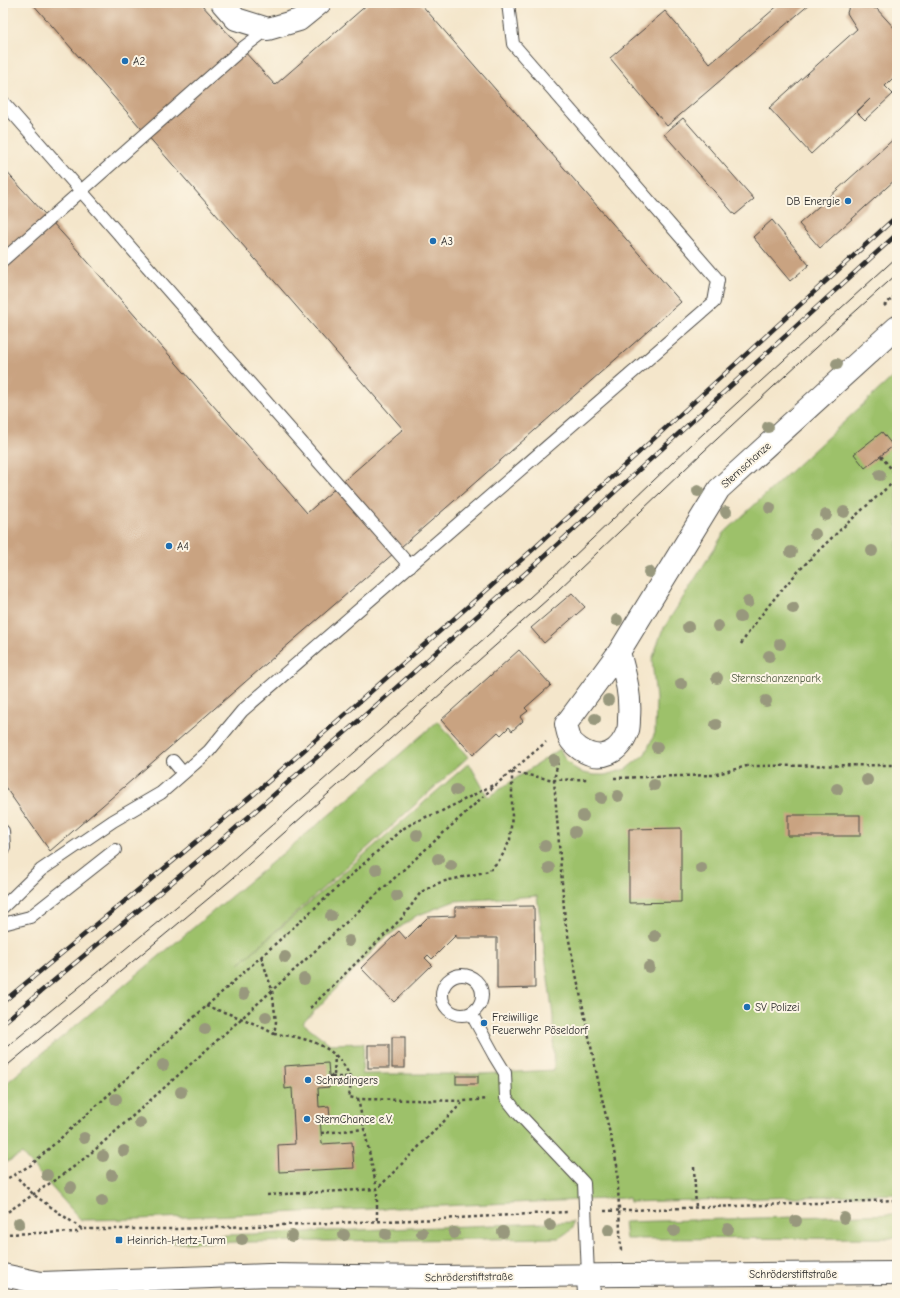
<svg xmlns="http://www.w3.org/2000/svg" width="900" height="1298" font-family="'Comic Neue',sans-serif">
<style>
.green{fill:#9dc16b;stroke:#64764b;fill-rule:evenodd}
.building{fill:#c9a381}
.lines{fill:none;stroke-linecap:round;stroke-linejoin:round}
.service-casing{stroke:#494743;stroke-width:14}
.minor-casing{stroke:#494743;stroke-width:24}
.primary-casing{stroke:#494743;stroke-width:24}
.path{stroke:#494743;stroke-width:2.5;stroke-dasharray:3 3;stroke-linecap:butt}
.service{stroke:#fff;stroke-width:12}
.minor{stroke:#fff;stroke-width:22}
.primary{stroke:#fff;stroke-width:22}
.tram{stroke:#2b2b2b;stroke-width:1}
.rail-casing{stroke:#2b2b2b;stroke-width:4.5}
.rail{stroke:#fcf5e5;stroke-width:3;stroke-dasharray:9;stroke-linecap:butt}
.tree{fill:#98987d}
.poi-dot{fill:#1f6fb2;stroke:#fcf5e5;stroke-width:1.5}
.labels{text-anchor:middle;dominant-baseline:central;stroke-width:4;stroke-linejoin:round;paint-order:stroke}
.poi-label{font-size:11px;fill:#2b2b2b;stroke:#fcf5e5;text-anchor:start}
.street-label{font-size:11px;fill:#2b2b2b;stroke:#fcf5e5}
.park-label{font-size:11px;fill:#4d583e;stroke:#fcf5e5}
</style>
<rect width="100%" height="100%" fill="#fcf5e5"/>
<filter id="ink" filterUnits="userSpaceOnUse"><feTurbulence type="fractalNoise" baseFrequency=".025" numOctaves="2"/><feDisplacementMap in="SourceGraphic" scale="8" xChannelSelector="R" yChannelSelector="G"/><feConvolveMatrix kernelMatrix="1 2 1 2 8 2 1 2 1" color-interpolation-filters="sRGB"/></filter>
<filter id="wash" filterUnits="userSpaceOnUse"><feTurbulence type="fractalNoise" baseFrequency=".012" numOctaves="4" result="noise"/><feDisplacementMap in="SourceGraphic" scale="16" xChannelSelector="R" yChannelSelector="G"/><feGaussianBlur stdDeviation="0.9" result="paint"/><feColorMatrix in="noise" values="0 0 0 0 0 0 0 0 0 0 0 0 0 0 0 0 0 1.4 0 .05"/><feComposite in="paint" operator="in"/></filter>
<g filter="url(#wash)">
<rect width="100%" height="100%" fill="#f4e6cb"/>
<g class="green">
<path d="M897 373V1194L630 1202 629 1198 138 1219 81 1220 22 1154 3 1164V1086L353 795 438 721 468 757 239 964 469 763 488 797 560 749 565 759 573 767 583 773 594 775H605L626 769 645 754 655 733 656 699 652 660 662 631 724 533ZM537 896 553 1016 554 1070 481 1074H362L364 1043 330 1044 303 1023 385 938 416 916 455 901Z"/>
<path d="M897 1214V1238L626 1239 624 1222Z"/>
<path d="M573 1222 572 1229 559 1238 174 1243 172 1237Z"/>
</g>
<g id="blocks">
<g class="building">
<path d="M32 3H200L275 85 369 3H420L681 302 461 495 50 851 3 784V168L81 254 307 513 403 429Z"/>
<path d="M781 3H811L667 126 610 58 665 11 710 64Z"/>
<path d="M850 3H869L875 9 876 8 897 31V74L885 86 893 94 865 120 857 112 870 99 811 154 769 108 857 29 850 18 847 13Z"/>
<path d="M683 118 754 199 735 215 664 134Z"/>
<path d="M897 136V178L820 248 799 224Z"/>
<path d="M772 220 809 265 790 281 753 237Z"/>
<path d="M882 432 893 446 865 468 854 454Z"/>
<path d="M572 593 585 607 544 643 531 628Z"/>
<path d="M519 650 551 685 525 708 528 711 520 717 523 721 512 731 509 727 501 735 498 732 473 755 441 720Z"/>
<rect x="788" y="815" width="72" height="21"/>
<path d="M681 828V902L629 903V829Z"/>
<path d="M534 906 535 988 497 989V938H456V935L432 959 428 955 425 958 432 965 394 1002 361 968 399 931 406 939 428 917 455 916V907Z"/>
<rect x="392" y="1037" width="13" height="31"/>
<rect x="368" y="1045" width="21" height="23"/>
<path d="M328 1063 330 1087 318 1088 319 1107 329 1106 330 1118H320L322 1144 352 1142 354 1168 279 1172 278 1145 295 1144 292 1088 285 1089 284 1066Z"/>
<rect x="456" y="1076" width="22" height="8"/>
</g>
</g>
</g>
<g filter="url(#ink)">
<use href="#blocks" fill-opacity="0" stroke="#494743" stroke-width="1"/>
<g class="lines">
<defs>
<g id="service">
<path d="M3 102 410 566"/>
<path d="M3 260 244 47 268 29"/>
<path d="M173 761 183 773"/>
<path d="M3 831 4 847 3 851"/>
<path d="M3 907 41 870 113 821 161 793 209 751 242 711 714 302 718 280 513 44 508 3"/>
<path d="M3 924 30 917 115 850"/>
<circle cx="462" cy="995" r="20"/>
<path d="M471 1013 494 1055 505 1073 506 1098 517 1112 584 1183 588 1275"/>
</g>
<g id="minor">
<path d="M222 3 236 19 268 29 299 20 320 3"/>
<path d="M619 652C625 675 631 694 629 718 629 722 629 727 628 730 620 753 601 763 580 749 576 746 572 743 570 739 568 734 567 729 566 724L619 652 719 489 897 327"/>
<path d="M588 1275 589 1295"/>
</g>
<path id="primary" d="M3 1275 41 1283 269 1275 434 1277 622 1275 897 1273"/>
</defs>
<use href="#service" class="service-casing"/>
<use href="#minor" class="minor-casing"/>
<use href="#primary" class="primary-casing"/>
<g class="path">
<path d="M884 306 897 294"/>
<path d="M881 456 897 476"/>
<path d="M741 644C782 580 840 529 897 479"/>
<path d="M558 762 554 780 565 921 599 1085 617 1165 621 1252"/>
<path d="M512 772 554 780 589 779"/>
<path d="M614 778 713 775 747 766 897 765"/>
<path d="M206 1006C229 1014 253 1021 274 1034L276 1022 272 990 261 956"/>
<path d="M310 1008 403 917 421 892 441 882 489 871 501 858 510 840 512 814V772"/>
<path d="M274 1034C299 1036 331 1043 345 1067 347 1071 350 1075 350 1078 351 1084 350 1091 349 1097L358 1099 464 1101 488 1099"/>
<path d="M329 1076H334L335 1055"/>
<path d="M332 1077H350"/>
<path d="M358 1099 377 1189V1221"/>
<path d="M321 1133 365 1129"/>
<path d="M694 1167 696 1208"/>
<path d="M14 1174 34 1195 82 1229H174L439 1219 567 1212"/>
<path d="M3 1181 31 1165 401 830 411 824 426 817 438 813 495 784"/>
<path d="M267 1195 377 1189 464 1101"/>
<path d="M604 1211 897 1200"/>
<path d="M3 1215 71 1169 97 1148 242 1018 499 782 546 742"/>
<path d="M3 1234 77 1232 82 1229"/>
</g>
<use href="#service" class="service"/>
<use href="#minor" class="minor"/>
<use href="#primary" class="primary"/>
<g class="tram">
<path d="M3 1050 222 869 487 636 551 578 692 444 897 257"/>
<path d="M3 1069 232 879 557 591 703 452 828 336 897 274"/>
</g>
<defs>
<g id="rail">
<path d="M3 1002 254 794 529 553 897 216"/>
<path d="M3 1023 206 854 380 702 537 563 897 234"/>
</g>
</defs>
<use href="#rail" class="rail-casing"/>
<use href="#rail" class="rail"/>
</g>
<g class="tree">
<circle cx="837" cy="364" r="6"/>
<circle cx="768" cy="427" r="6"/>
<circle cx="880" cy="475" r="6"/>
<circle cx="698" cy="491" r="6"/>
<circle cx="770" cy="508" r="6"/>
<circle cx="726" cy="512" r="6"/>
<circle cx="844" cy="512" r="6"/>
<circle cx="826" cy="515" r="6"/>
<circle cx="815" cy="534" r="6"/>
<circle cx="872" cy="551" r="6"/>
<circle cx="791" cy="552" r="6"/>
<circle cx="649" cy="572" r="6"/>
<circle cx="748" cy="602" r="6"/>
<circle cx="793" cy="608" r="6"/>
<circle cx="740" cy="617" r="6"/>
<circle cx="617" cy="620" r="6"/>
<circle cx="718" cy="626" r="6"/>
<circle cx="688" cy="627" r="6"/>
<circle cx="780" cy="644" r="6"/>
<circle cx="769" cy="656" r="6"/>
<circle cx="717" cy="678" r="6"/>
<circle cx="681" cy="684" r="6"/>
<circle cx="608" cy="700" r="6"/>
<circle cx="766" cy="701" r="6"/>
<circle cx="595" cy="719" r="6"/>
<circle cx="716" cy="725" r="6"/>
<circle cx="657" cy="747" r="6"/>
<circle cx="554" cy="760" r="6"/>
<circle cx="867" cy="780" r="6"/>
<circle cx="654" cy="785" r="6"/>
<circle cx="837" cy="789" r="6"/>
<circle cx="456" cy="790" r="6"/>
<circle cx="618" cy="796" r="6"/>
<circle cx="601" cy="798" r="6"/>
<circle cx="583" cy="816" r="6"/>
<circle cx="575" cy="832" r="6"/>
<circle cx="417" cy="835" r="6"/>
<circle cx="545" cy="846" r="6"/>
<circle cx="438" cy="859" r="6"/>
<circle cx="451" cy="865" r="6"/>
<circle cx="549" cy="868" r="6"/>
<circle cx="701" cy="868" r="6"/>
<circle cx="376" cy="870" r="6"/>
<circle cx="397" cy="896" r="6"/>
<circle cx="331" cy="916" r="6"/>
<circle cx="655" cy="936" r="6"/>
<circle cx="349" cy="941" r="6"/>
<circle cx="285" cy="957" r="6"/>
<circle cx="649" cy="967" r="6"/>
<circle cx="304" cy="979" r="6"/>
<circle cx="244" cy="994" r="6"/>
<circle cx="266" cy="1017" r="6"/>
<circle cx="205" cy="1029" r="6"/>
<circle cx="163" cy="1065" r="6"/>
<circle cx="181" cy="1092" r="6"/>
<circle cx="116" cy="1099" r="6"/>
<circle cx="140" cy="1123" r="6"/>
<circle cx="84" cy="1138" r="6"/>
<circle cx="124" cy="1151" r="6"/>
<circle cx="103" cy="1156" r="6"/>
<circle cx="47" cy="1175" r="6"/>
<circle cx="112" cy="1175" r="6"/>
<circle cx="71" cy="1187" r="6"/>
<circle cx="102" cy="1201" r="6"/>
<circle cx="844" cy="1218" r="6"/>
<circle cx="796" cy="1221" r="6"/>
<circle cx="19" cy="1223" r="6"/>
<circle cx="550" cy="1225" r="6"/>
<circle cx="728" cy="1229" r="6"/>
<circle cx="609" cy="1230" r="6"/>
<circle cx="674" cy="1231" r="6"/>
<circle cx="503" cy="1232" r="6"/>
<circle cx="422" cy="1233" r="6"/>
<circle cx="454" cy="1233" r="6"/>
<circle cx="386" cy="1234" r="6"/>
<circle cx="344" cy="1235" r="6"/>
<circle cx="292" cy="1236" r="6"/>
<circle cx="242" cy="1239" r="6"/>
</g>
</g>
<g class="poi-dot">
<circle cx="125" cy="61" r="4"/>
<circle cx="848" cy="201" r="4"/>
<circle cx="433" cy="241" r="4"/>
<circle cx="169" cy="546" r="4"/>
<circle cx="747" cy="1007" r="4"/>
<circle cx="484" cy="1023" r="4"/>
<circle cx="308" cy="1080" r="4"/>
<circle cx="307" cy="1119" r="4"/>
<rect x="115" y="1236" width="8" height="8" rx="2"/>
</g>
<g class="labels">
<g class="poi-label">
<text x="133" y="61">A2</text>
<text x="840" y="201" text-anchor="end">DB Energie</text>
<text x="441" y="241">A3</text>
<text x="177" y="546">A4</text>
<text x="755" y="1007">SV Polizei</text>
<text x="492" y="1017">Freiwillige<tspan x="492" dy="13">Feuerwehr Pöseldorf</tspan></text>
<text x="316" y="1080">Schrødingers</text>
<text x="315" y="1119">SternChance e.V.</text>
<text x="127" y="1240">Heinrich-Hertz-Turm</text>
</g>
<g class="street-label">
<text transform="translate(746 465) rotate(-42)">Sternschanze</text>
<text x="793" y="1274">Schröderstiftstraße</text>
<text transform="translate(469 1277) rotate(-1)">Schröderstiftstraße</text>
</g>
<g class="park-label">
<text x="776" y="678">Sternschanzenpark</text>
</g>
</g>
<rect width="900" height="1298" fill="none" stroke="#fcf5e5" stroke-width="16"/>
</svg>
